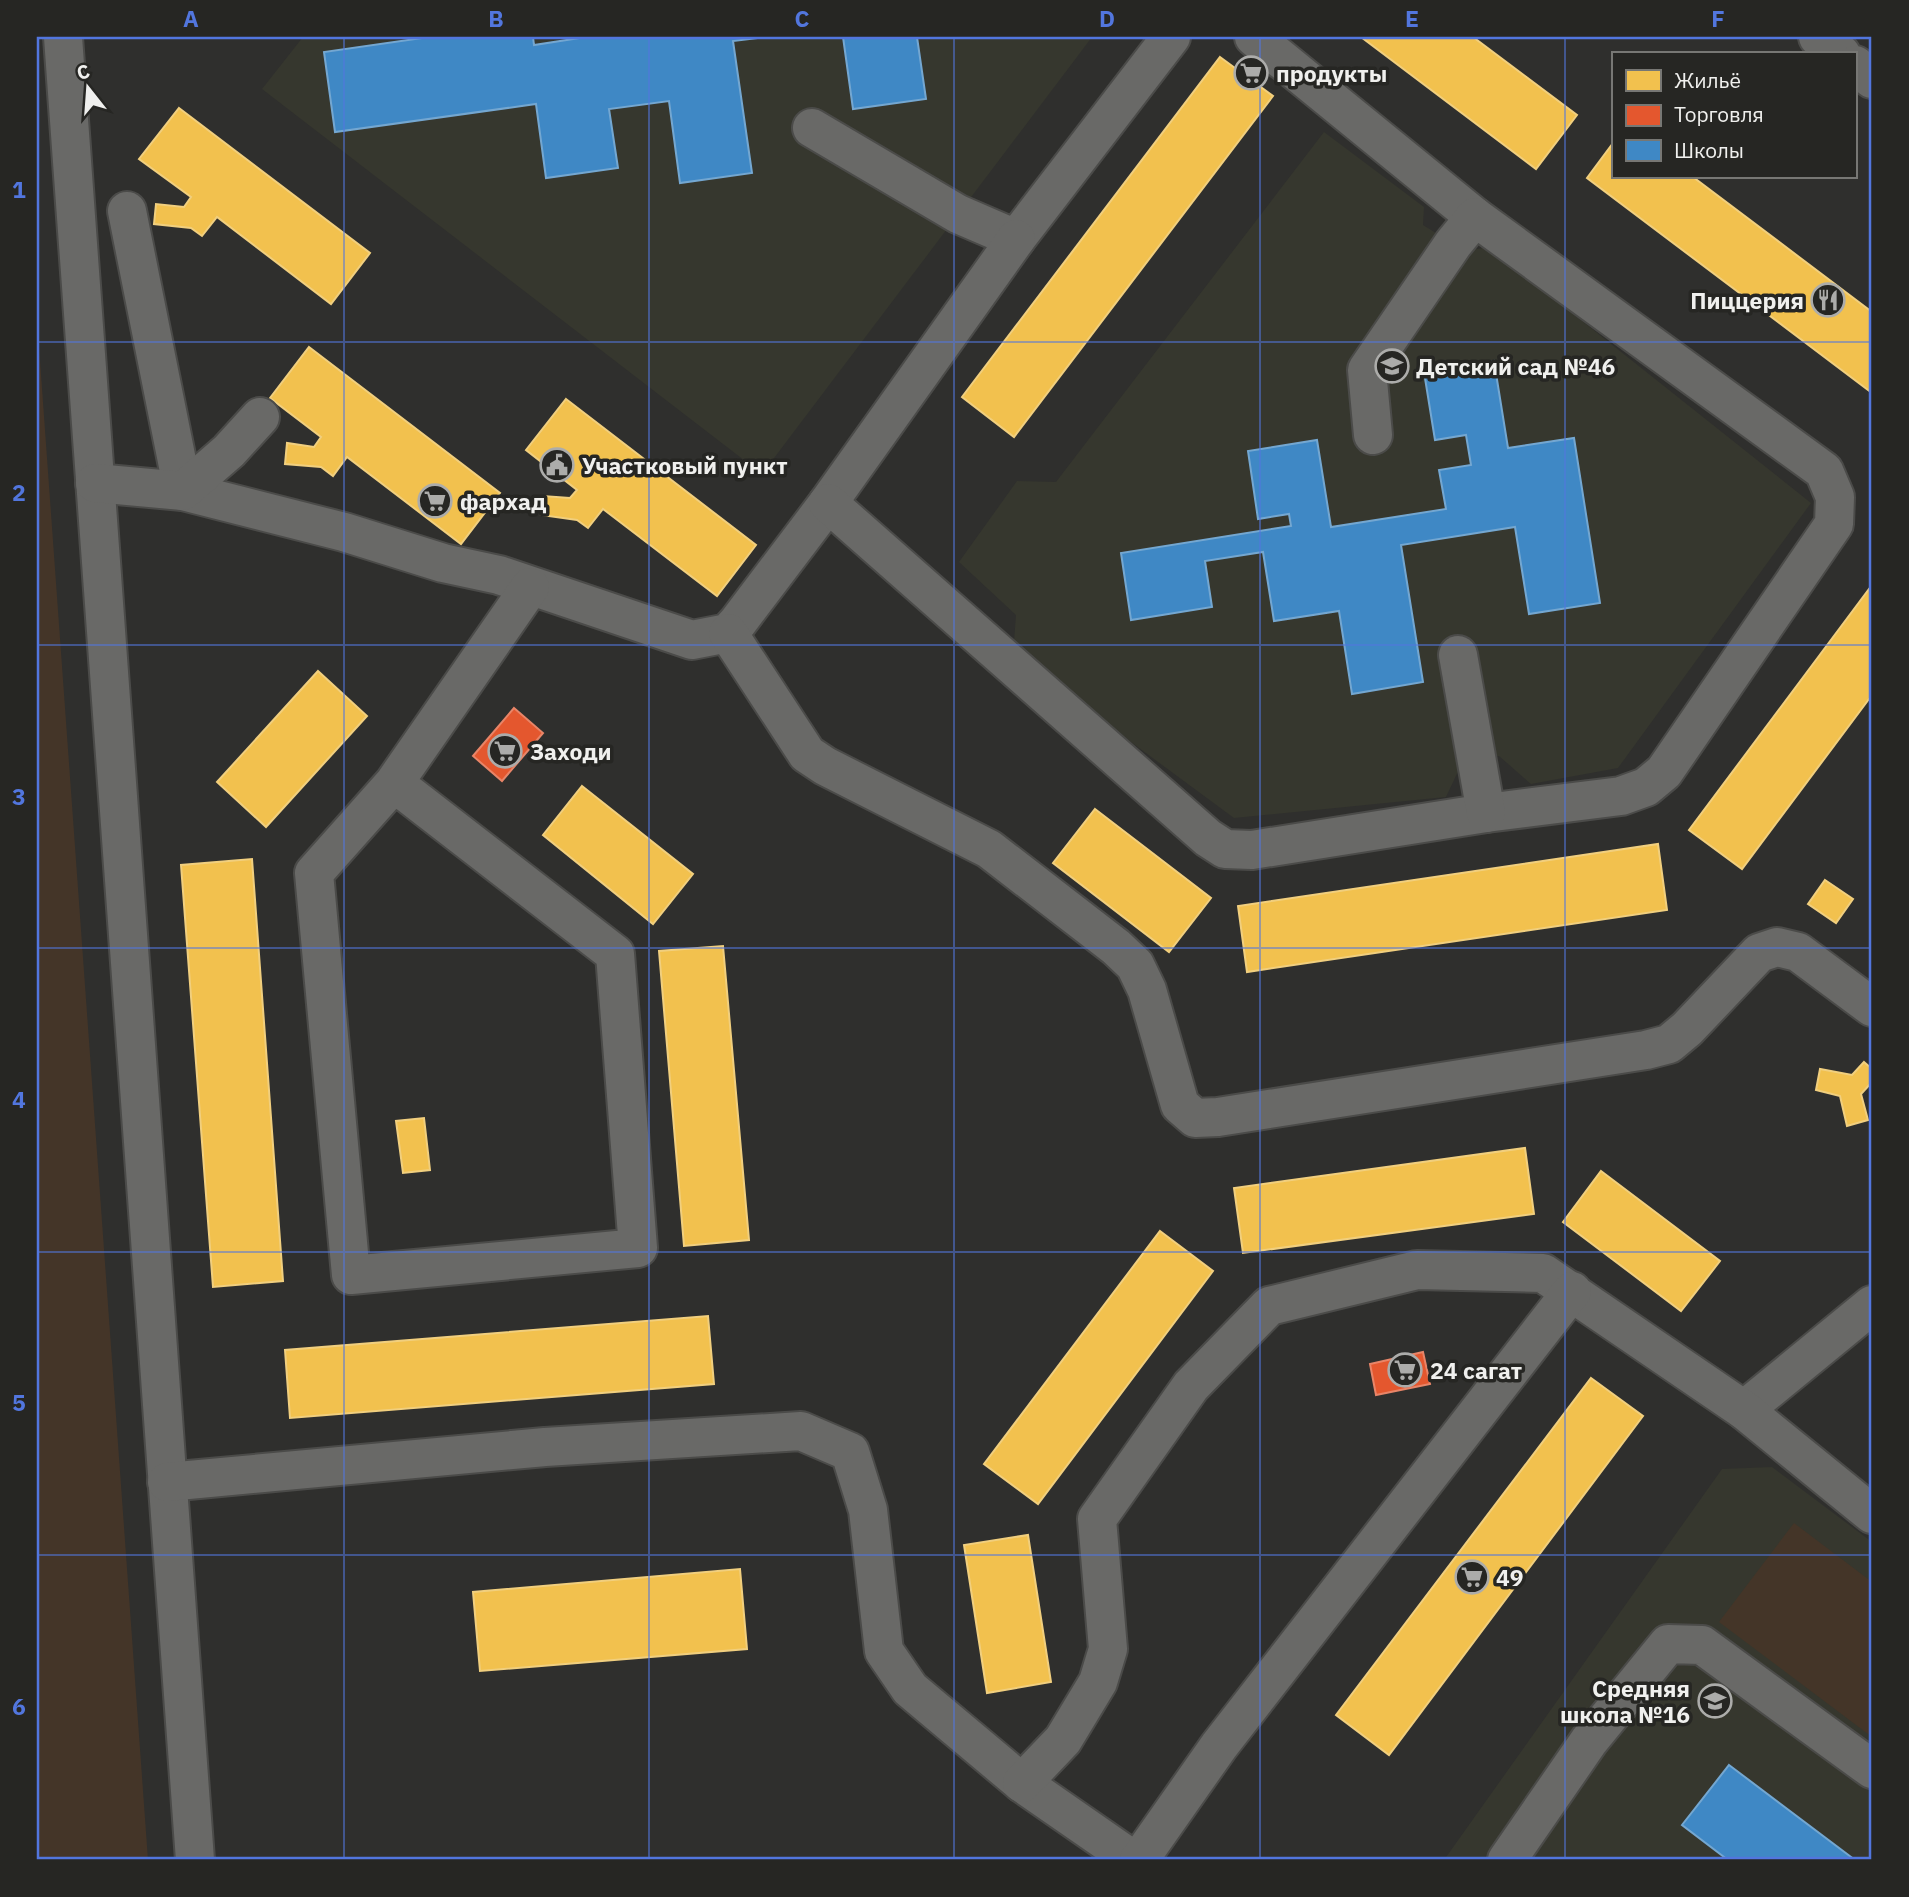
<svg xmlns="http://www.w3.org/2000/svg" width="1909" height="1897" font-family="'IBM Plex Sans',sans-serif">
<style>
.built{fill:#36372e}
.green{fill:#443528}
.homes{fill:#f2c14e;stroke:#f1cf7e;stroke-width:2}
.shops{fill:#e4572e;stroke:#e88568;stroke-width:2}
.schools{fill:#3f88c5;stroke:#74a7d1;stroke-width:2}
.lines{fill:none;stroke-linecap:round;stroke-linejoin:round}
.minor-casing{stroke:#4b4b49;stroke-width:42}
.minor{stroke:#696967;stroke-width:38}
.grid{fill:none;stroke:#5276de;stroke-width:2;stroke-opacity:0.55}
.labels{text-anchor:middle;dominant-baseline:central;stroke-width:7;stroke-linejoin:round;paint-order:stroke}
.poi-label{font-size:23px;font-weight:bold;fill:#f0f0ee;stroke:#262623;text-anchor:start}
.neatline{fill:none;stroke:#5276de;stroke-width:2.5}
.grid-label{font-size:23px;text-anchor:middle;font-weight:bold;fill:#5276de}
</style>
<rect width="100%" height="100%" fill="#2f2f2d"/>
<g class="built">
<path d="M303 37H1092L762 474 262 89Z"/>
<path d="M1324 132 1424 207 1423 225 1465 251 1489 247 1811 503 1618 768 1531 784 1499 756 1462 763 1446 797 1234 818 1013 655 1016 615 959 562 1017 481 1056 482Z"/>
<path d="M1772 1467 1872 1542V1860H1444L1722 1469Z"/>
</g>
<g class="green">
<path d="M37 319 148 1860H37Z"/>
<path d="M1794 1523 1872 1582V1737L1719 1622Z"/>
</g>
<g class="homes">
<path d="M1361 37H1473L1577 115 1536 169Z"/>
<path d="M1220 57 1273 96 1014 437 962 397Z"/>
<path d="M179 108 370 253 331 304 217 217 202 236 191 228 154 224 156 204 184 207 191 197 139 159Z"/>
<path d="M1613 143V177H1693L1872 312V393L1587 178Z"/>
<path d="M309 347 500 493 461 544 347 457 333 476 321 467 285 464 287 443 314 447 321 437 270 398Z"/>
<path d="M566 399 756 545 717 596 603 509 588 528 577 520 541 515 543 496 570 498 577 490 526 450Z"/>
<path d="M1872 585V695L1742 869 1689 830Z"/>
<path d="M318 671 367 716 266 827 217 782Z"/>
<path d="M582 786 693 874 653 924 543 835Z"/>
<path d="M1095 809 1211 898 1169 952 1053 863Z"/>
<path d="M1658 844 1667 910 1247 972 1238 906Z"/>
<path d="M252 859 283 1281 213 1287 181 865Z"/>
<path d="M1825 880 1853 899 1836 923 1808 904Z"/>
<path d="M723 946 749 1240 684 1246 659 951Z"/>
<path d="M1864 1062 1872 1069V1082L1861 1094 1868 1120 1847 1126 1840 1096 1816 1090 1820 1069 1852 1075Z"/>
<path d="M424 1118 430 1170 403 1173 396 1121Z"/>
<path d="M1525 1148 1534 1214 1243 1253 1234 1188Z"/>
<path d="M1601 1171 1720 1261 1681 1311 1563 1222Z"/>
<path d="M1160 1231 1213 1271 1038 1504 984 1464Z"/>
<path d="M708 1316 714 1384 290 1418 285 1350Z"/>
<path d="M1591 1378 1643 1416 1389 1755 1336 1715Z"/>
<path d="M1028 1535 1051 1682 987 1693 964 1545Z"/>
<path d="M740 1569 747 1649 480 1671 473 1592Z"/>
</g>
<g class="shops">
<path d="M514 708 543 733 502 781 473 756Z"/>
<path d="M1423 1352 1430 1384 1376 1395 1370 1364Z"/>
</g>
<g class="schools">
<path d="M429 37H533L534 45 586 37H767L733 41 752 173 680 183 669 101 609 109 618 168 546 178 536 104 335 132 324 52Z"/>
<path d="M843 37H917L926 99 853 109Z"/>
<path d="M1494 361 1508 448 1574 438 1600 603 1529 614 1515 527 1401 545 1423 682 1352 694 1339 611 1274 621 1263 552 1205 561 1212 607 1131 620 1121 553 1291 526 1289 514 1258 519 1248 451 1317 440 1331 527 1446 509 1439 470 1471 465 1466 435 1435 440 1424 372Z"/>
<path d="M1729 1765 1855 1860H1728L1682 1825Z"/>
</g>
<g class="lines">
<defs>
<g id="minor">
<path d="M63 37 195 1860"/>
<path d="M1254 37 1475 217"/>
<path d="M1818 37 1841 54"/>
<path d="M1855 65 1872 79"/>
<path d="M812 128 958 214 1016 239 1171 37"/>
<path d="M127 211 183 491 344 532 443 563 499 575 692 640 728 633 738 622 828 503 1016 239"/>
<path d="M95 483 183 491 229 451 260 417"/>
<path d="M828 503 1208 838 1225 849 1252 850 1486 813 1621 796 1646 787 1664 772 1834 524 1835 497 1824 471 1475 217 1453 244 1367 370 1373 435"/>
<path d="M728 633 807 754 825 766 989 849 1116 947 1135 965 1147 990 1180 1105 1195 1118 1218 1117 1646 1050 1669 1044 1687 1029 1759 953 1777 947 1798 952 1872 1007"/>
<path d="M1458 655 1486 813"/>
<path d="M394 783 314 873 351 1275 638 1248 615 954 394 783 530 587"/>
<path d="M1744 1410 1872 1305"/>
<path d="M167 1482 545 1447 801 1431 850 1452 868 1510 884 1651 910 1689 1022 1783 1133 1860"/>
<path d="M1022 1783 1063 1740 1098 1682 1108 1649 1097 1519 1191 1386 1269 1306 1417 1270 1543 1273 1744 1410 1872 1514"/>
<path d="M1139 1860 1219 1746 1572 1291"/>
<path d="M1507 1860 1589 1741 1668 1644 1702 1645 1872 1769"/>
</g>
</defs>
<use href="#minor" class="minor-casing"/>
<use href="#minor" class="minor"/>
</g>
<path class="grid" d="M344 37V1860M649 37V1860M954 37V1860M1260 37V1860M1565 37V1860M37 342H1872M37 645H1872M37 948H1872M37 1252H1872M37 1555H1872"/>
<defs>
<symbol id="supermarket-ring" viewBox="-11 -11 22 22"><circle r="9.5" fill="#262623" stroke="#acacaa" stroke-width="1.5"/><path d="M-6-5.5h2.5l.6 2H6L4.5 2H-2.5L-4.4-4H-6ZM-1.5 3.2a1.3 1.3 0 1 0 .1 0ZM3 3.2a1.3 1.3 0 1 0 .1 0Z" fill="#acacaa"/></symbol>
<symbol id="restaurant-ring" viewBox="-11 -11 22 22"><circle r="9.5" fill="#262623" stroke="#acacaa" stroke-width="1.5"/><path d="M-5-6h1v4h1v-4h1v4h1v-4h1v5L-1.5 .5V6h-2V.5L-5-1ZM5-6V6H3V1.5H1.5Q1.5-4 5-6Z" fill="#acacaa"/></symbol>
<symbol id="school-ring" viewBox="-11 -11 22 22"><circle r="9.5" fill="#262623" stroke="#acacaa" stroke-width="1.5"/><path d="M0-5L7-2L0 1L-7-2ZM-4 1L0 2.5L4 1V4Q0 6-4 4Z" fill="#acacaa"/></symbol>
<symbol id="civic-ring" viewBox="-11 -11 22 22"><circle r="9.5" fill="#262623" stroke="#acacaa" stroke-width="1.5"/><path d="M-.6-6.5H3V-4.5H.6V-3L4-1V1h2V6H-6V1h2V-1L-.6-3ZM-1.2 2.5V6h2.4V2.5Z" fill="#acacaa"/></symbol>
</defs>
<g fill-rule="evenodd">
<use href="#supermarket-ring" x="1232" y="54" width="38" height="38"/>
<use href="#restaurant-ring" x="1809" y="281" width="38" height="38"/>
<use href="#school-ring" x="1373" y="347" width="38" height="38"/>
<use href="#civic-ring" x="538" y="446" width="38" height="38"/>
<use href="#supermarket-ring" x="416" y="482" width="38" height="38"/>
<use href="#supermarket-ring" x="486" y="732" width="38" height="38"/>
<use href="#supermarket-ring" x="1386" y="1351" width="38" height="38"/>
<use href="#supermarket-ring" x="1453" y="1558" width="38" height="38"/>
<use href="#school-ring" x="1696" y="1682" width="38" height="38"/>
</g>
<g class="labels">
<g class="poi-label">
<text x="1276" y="73">продукты</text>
<text x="1804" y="300" text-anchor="end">Пиццерия</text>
<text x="1416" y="366">Детский сад №46</text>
<text x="582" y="465">Участковый пункт</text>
<text x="460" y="501">фархад</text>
<text x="530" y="751">Заходи</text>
<text x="1430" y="1370">24 сагат</text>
<text x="1496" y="1577">49</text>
<text x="1690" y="1688" text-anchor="end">Средняя<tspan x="1690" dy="26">школа №16</tspan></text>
</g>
</g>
<rect width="1909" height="1897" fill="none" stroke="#262623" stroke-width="77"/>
<rect x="1612" y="52" width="245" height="126" fill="#262623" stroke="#777774" stroke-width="2"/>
<rect x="1626" y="70" width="35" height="21" fill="#f2c14e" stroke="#777774" stroke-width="2"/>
<text x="1674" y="88" font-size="21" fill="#f0f0ee">Жильё</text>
<rect x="1626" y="105" width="35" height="21" fill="#e4572e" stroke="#777774" stroke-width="2"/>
<text x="1674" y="122" font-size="21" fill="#f0f0ee">Торговля</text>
<rect x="1626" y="140" width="35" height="21" fill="#3f88c5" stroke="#777774" stroke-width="2"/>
<text x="1674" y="158" font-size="21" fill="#f0f0ee">Школы</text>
<g transform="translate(88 88) rotate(343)" stroke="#262623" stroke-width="5" paint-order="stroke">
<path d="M0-5L12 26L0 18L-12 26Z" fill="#f0f0ee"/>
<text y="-10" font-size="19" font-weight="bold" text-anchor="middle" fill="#f0f0ee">С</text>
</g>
<rect x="38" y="38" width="1832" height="1820" class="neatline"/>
<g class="grid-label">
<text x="191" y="27">A</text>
<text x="496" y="27">B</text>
<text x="802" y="27">C</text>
<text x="1107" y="27">D</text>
<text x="1412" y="27">E</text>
<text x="1718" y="27">F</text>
<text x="19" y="198">1</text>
<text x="19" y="501">2</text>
<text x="19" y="805">3</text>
<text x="19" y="1108">4</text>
<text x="19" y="1411">5</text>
<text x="19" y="1715">6</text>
</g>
</svg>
